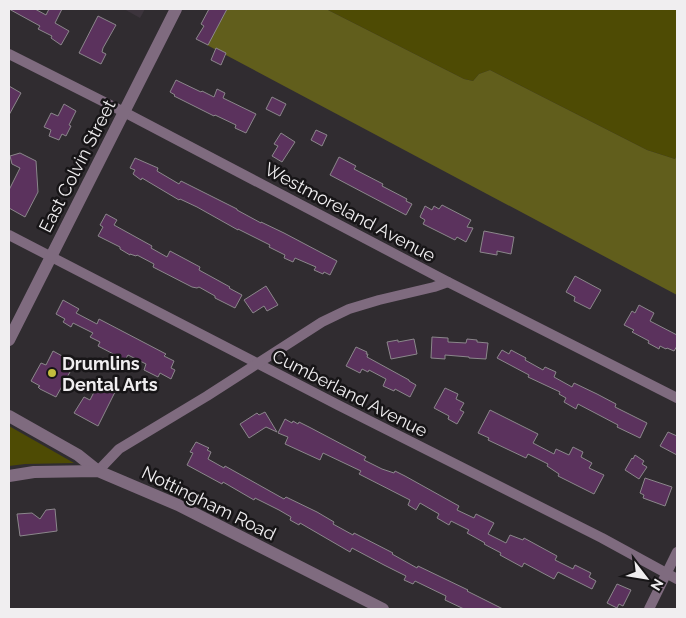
<svg xmlns="http://www.w3.org/2000/svg" width="686" height="618" font-family="Raleway,sans-serif">
<style>
.built{fill:#3c343c}
.green{fill:#4e4b04}
.forest{fill:#615e1c}
.building{fill:#5b325d;stroke:#8b878b}
.lines{fill:none;stroke-linecap:round;stroke-linejoin:round}
.minor{stroke:#7f6b7f;stroke-width:10}
.tertiary{stroke:#7f6b7f;stroke-width:12}
.poi-dot{fill:#c3bd3e;stroke:#171517;stroke-width:2}
.labels{text-anchor:middle;dominant-baseline:central;stroke-width:5;stroke-linejoin:round;paint-order:stroke}
.street-label{font-size:18px;fill:#f0eef0;stroke:#171517}
.poi-label{font-size:18px;font-weight:bold;fill:#f0eef0;stroke:#171517;text-anchor:start}
</style>
<rect width="100%" height="100%" fill="#302c30"/>
<path class="built" d="M124 9H145L140 18Z"/>
<g class="green">
<path d="M326 9H677V155L675 159 647 150 490 70 479 74 473 81 464 79Z"/>
<path d="M9 426 74 463 25 464 9 466Z"/>
</g>
<path class="forest" d="M222 9H326L464 79 473 81 479 74 490 70 647 150 675 159 677 155V295L207 45 226 11Z"/>
<g class="building">
<path d="M9 9H35L46 15 49 9H62L55 23 69 31 61 45 51 38 52 36 38 29 40 26Z"/>
<path d="M209 9H227L208 45 196 39 204 26 201 24Z"/>
<path d="M98 16 116 25 103 48 102 52 106 54 101 64 79 53Z"/>
<path d="M216 48 226 53 221 65 211 60Z"/>
<path d="M176 80 201 92 202 91 214 97 217 89 225 93 223 98 256 114 246 133 235 128 236 125 215 115 214 116 174 96 175 95 170 92Z"/>
<path d="M9 86 21 93 9 115Z"/>
<path d="M272 97 286 104 280 116 266 109Z"/>
<path d="M64 104 76 111 69 125 71 126 66 136 62 134 59 140 49 136 51 130 44 127 51 113 58 116Z"/>
<path d="M316 130 327 135 322 146 311 140Z"/>
<path d="M281 133 295 142 282 162 272 156 278 146 274 144Z"/>
<path d="M20 153 36 161 38 192 25 217 9 208V190L20 168 12 164 10 156Z"/>
<path d="M339 157 356 166 354 169 383 184 382 186 407 199 406 201 412 204 406 215 330 175Z"/>
<path d="M135 158 158 168 157 171 179 184 181 181 237 209V210L261 223V222L284 233 337 261 330 275 324 272 323 274 314 270 316 267 295 258 293 262 284 258 285 255 269 247 270 245 238 229V230L197 207 180 199 179 200 142 178 141 180 133 174 135 170 130 168Z"/>
<path d="M442 205 471 220 467 227 473 228 466 242 457 237 455 240 423 224 425 220 420 217 425 206 432 210 434 206 439 209Z"/>
<path d="M106 214 117 220 114 225 152 246 151 248 167 257 170 251 200 267 199 270 230 287 229 288 242 295 235 308 215 298V296L199 287 197 288 192 287 153 267 154 264 137 255 136 256 130 254V255L120 249V247L98 236 103 227 100 225Z"/>
<path d="M484 231 514 237 511 254 497 251V255L480 252Z"/>
<path d="M575 276 601 290 590 309 574 301 575 297 566 292Z"/>
<path d="M266 286 278 305 267 311 264 306 253 313 244 300Z"/>
<path d="M63 300 79 309 76 313 97 324 99 319 166 354 164 356 174 361 171 368 175 370 171 379 160 373 158 377 144 370 146 364 128 355 125 360 98 346 100 342 90 337 93 333 73 323 71 327 63 322 65 319 56 314Z"/>
<path d="M639 305 654 313 650 321 677 335V346L674 351 667 348 666 349 660 346 659 349 648 343 649 341 632 332 634 330 624 325 632 311 635 313Z"/>
<path d="M432 337 448 338V342L466 343 467 339 477 340V342L488 343 486 359 469 358V357L445 355V359L431 358Z"/>
<path d="M414 339 417 354 391 359 387 342 398 340V342Z"/>
<path d="M356 347 367 352 366 354H368L367 357 409 380V381L416 385 410 397 395 389 394 391 383 386 386 379 369 370 368 372 362 369 360 373 346 366Z"/>
<path d="M502 350 509 354 511 350 526 358 525 360 543 370 545 367 556 372 554 377 572 387 574 383 597 394 616 404 615 407 647 423 640 438 617 427 618 425 578 404 576 409 564 402 566 398 559 394 560 392 528 377 529 375 497 358Z"/>
<path d="M53 351 75 363 56 397 40 389 38 387 40 386 31 381 41 363 46 365Z"/>
<path d="M98 384 115 392 98 426 74 413 84 397 90 400Z"/>
<path d="M445 388 458 394 456 399 464 403 460 410 464 412 457 424 448 419 449 416 434 408Z"/>
<path d="M490 410 538 434 533 443 554 454 556 449 569 455 573 447 583 452 581 457 592 463 589 468 604 475 594 494 558 476 559 474 547 466 548 464 528 454 526 458 488 440 489 438 478 433Z"/>
<path d="M265 412 277 432 266 427 249 438 240 424 257 413 259 415Z"/>
<path d="M285 419 292 423 293 421 298 424 299 422 309 427 366 457 364 460 382 469 394 473 395 471 405 476 459 506 457 510 474 518 476 514 494 523 488 534 506 543 510 535 523 540 524 538 557 556 555 560 573 569 575 565 591 573 589 577 596 581 592 589 558 572 554 579 524 563 522 567 500 555 501 553 484 544 485 543 467 533 469 530 451 521 449 525 437 518 439 514 420 503 416 510 408 505 410 500 359 474 361 471 323 453 320 460 285 444 288 437 278 433Z"/>
<path d="M668 432 677 436V455L660 446Z"/>
<path d="M196 442 209 448 207 450 211 452 208 459 224 468 225 466 284 499 286 497 317 512 334 522 333 524 353 535 354 533 393 553 392 554 417 568 418 566 468 590 467 591 503 609H464L445 600 446 596 415 581 413 584 404 580 406 576 384 565 352 548 350 552 300 523 299 525 290 520 291 517 279 510 255 498 254 500 223 482 222 484 187 465 193 453 190 452Z"/>
<path d="M635 455 644 461 642 464 647 467 639 479 625 470 632 458 633 459Z"/>
<path d="M645 478 672 487 665 506 643 498 644 495 640 493Z"/>
<path d="M55 509 57 531 20 536 17 514 32 513 40 519 46 510Z"/>
<path d="M617 584 631 590 623 606 619 604 617 608 607 603Z"/>
</g>
<g class="lines">
<g class="minor">
<path d="M9 54 124 112 448 282 677 398"/>
<path d="M9 235 338 405 602 538 677 579"/>
<path d="M98 471 119 449 207 396 322 322 349 309 379 300 434 287 448 282"/>
<path d="M649 609 677 552"/>
</g>
<g class="tertiary">
<path d="M9 340 176 9"/>
<path d="M9 416 78 455 98 471"/>
<path d="M9 476 34 472 98 471 178 505 383 609"/>
</g>
</g>
<circle class="poi-dot" cx="52" cy="373" r="5"/>
<g class="labels">
<g class="street-label">
<text transform="translate(77 166) rotate(-63)">East Colvin Street</text>
<text transform="translate(350 212) rotate(28)">Westmoreland Avenue</text>
<text transform="translate(350 393) rotate(27)">Cumberland Avenue</text>
<text transform="translate(209 503) rotate(26)">Nottingham Road</text>
</g>
<g class="poi-label">
<text x="62" y="363">Drumlins<tspan x="62" dy="21">Dental Arts</tspan></text>
</g>
</g>
<rect width="686" height="618" fill="none" stroke="#f0eef0" stroke-width="20"/>
<g transform="translate(646 578) rotate(121)" stroke="#171517" stroke-width="4" paint-order="stroke">
<path d="M0-4L9 19L0 12L-9 19Z" fill="#f0eef0"/>
<text y="-8" font-size="14" font-weight="bold" text-anchor="middle" fill="#f0eef0">N</text>
</g>
</svg>
